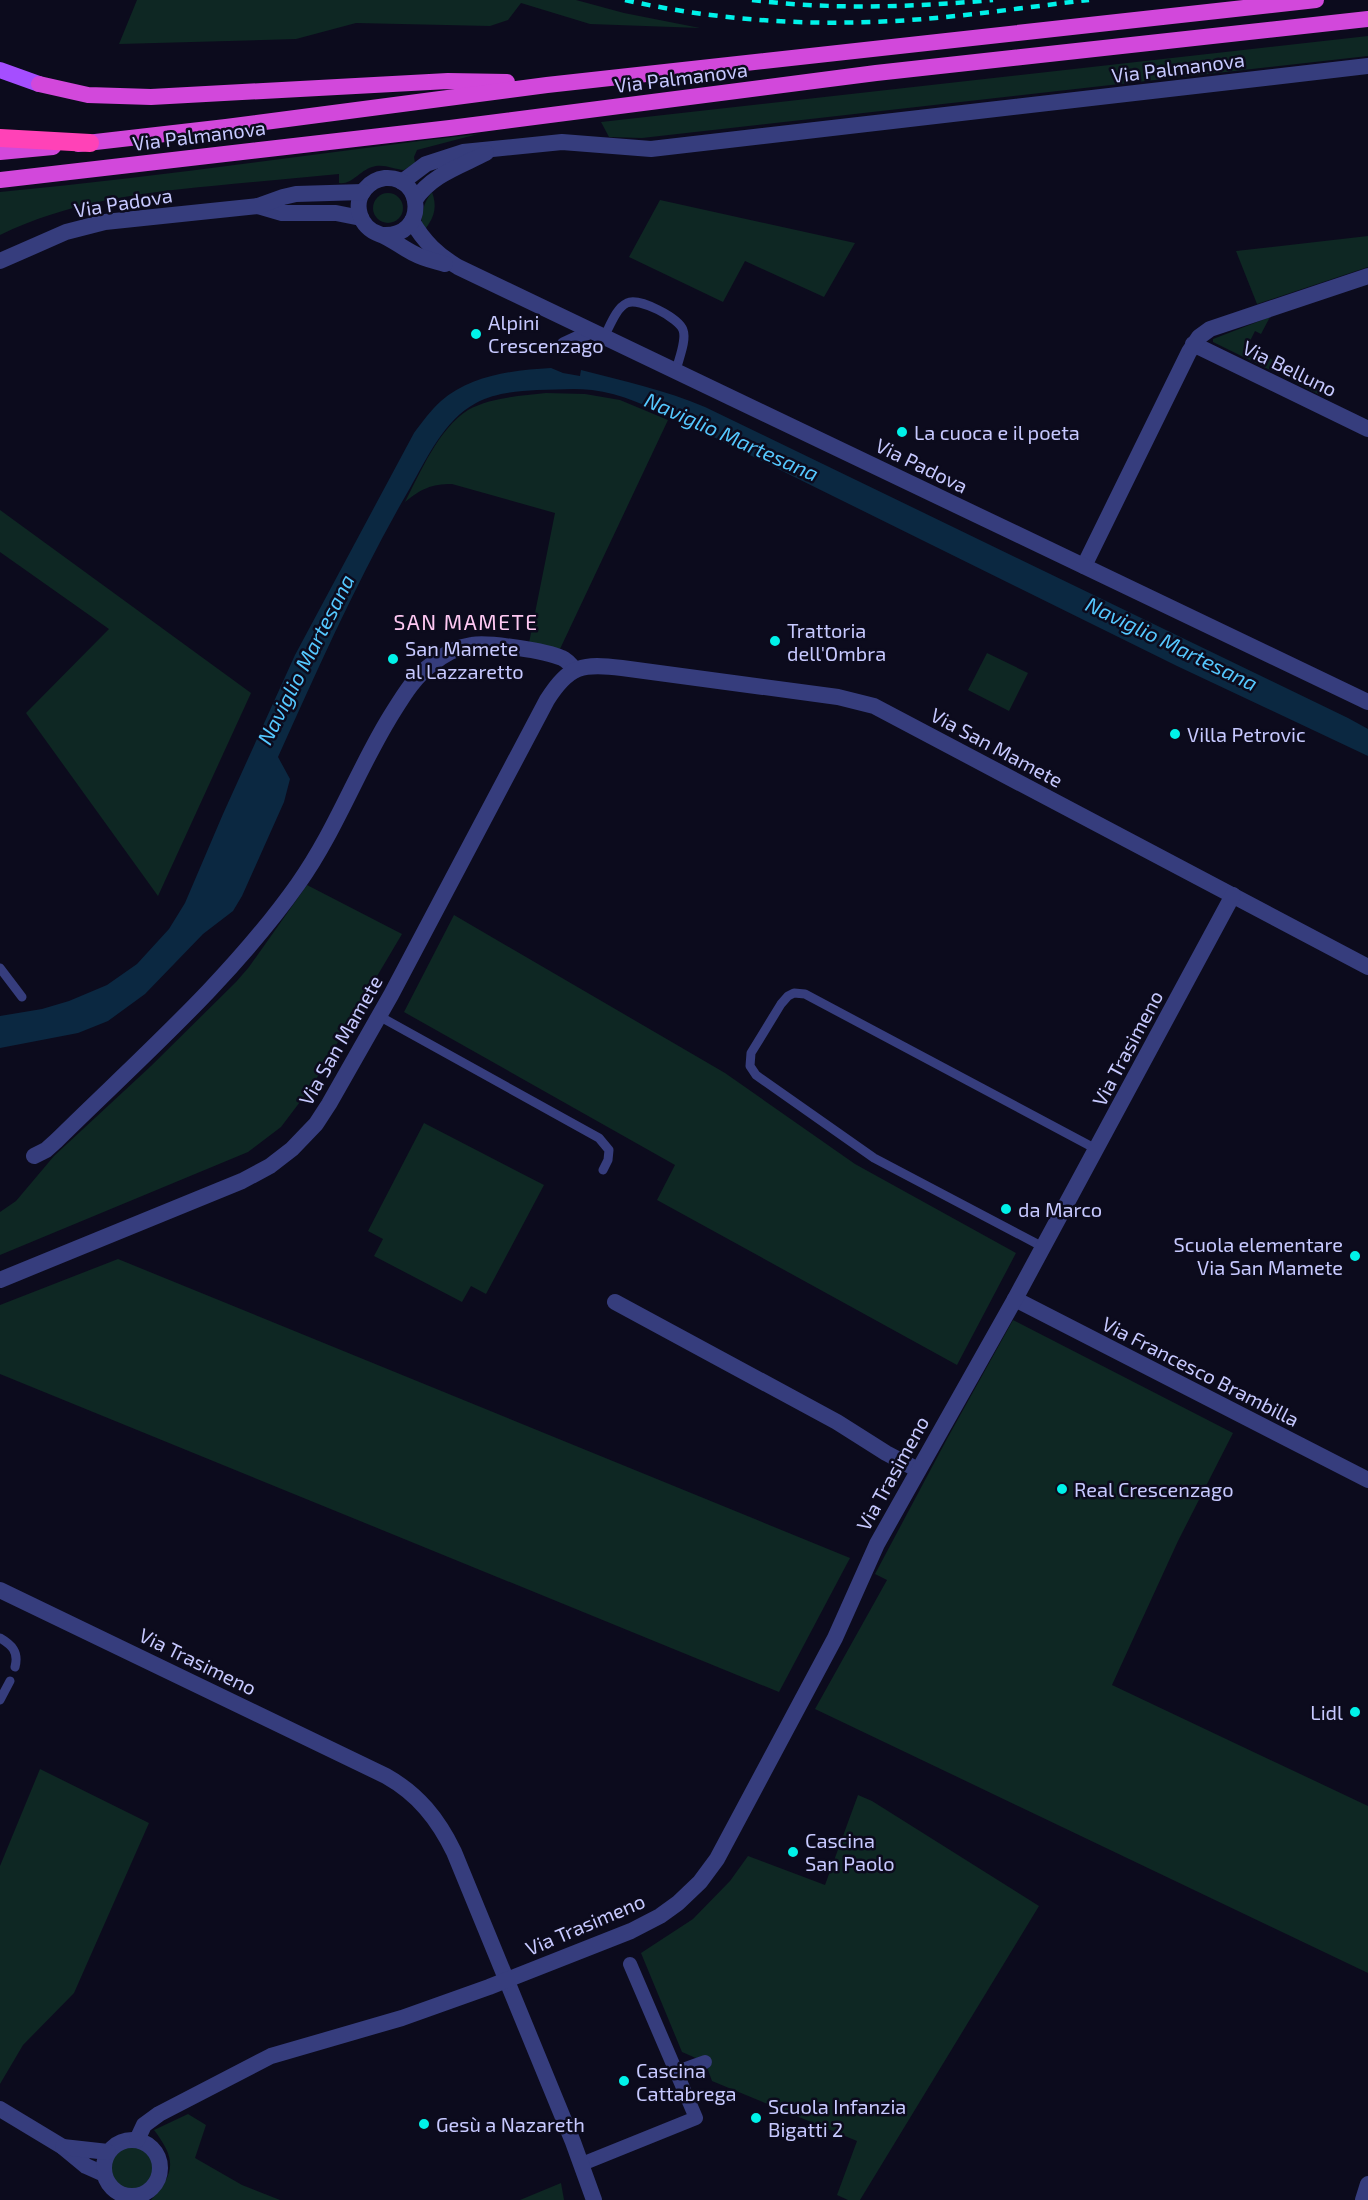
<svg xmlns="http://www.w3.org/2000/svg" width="1368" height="2200" font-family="'Exo 2',sans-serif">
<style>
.green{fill:#0e2723}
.water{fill:#0b2841}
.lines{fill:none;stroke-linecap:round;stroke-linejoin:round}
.service{stroke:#363d7d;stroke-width:9}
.pedestrian{stroke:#363d7d;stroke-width:14}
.minor{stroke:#363d7d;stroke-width:16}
.tertiary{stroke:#363d7d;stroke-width:16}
.primary{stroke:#a54eff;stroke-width:16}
.trunk{stroke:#d248db;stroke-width:16}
.motorway{stroke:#ff42b7;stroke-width:18}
.rail{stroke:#00f2e9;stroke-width:4.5;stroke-dasharray:9 8;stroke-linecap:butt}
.poi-dot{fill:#00f2e9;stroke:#0c0b1d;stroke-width:2}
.labels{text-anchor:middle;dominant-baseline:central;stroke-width:5;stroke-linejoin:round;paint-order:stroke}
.street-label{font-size:20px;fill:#c7c9ff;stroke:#0c0b1d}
.poi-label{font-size:20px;fill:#c7c9ff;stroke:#0c0b1d;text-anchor:start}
.water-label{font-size:21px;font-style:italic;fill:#55c8ff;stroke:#0c0b1d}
.neighbourhood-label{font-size:21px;letter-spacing:1.5px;fill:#ffc9f3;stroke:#0c0b1d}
</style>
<rect width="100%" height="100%" fill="#0c0b1d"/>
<g class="green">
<path d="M137 0H576L624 13 700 28 590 24 521 3 508 20 490 26 356 23 296 39 119 44Z"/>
<path d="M1368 36V56L642 138 609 137 601 122Z"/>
<path d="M478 134 417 150 414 157 415 163 404 170C393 169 383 163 372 167 359 171 352 185 339 183V174C297 178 254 182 212 186 138 193 68 202 0 235V192C160 177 318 153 478 134Z"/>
<path d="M432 192C437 206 435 216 426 228H422C421 214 423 203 432 192Z"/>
<circle cx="388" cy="208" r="15"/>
<path d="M660 200 855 243 824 297 745 261 723 302 629 257Z"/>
<path d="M1368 236V267L1257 304 1236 251Z"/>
<path d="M1270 317 1261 334 1255 331 1247 347 1279 363 1274 372 1213 342V339Z"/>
<path d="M1296 370 1323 384 1318 394 1291 380Z"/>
<path d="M546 393 585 394 620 400 668 420 560 649 529 643 555 513 452 484C431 484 421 489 405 502 420 473 439 428 468 410 491 397 521 396 546 393Z"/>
<path d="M0 510 251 693 158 896 26 713 109 629 0 552Z"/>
<path d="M987 653 1028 673 1009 711 968 690Z"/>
<path d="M307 885 402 934 312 1086 281 1127 248 1152 0 1255V1212L16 1201 54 1156 151 1066 236 982 249 967Z"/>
<path d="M454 915 725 1073 855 1164 1016 1253 957 1365 657 1200 675 1165 404 1012Z"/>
<path d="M424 1123 544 1185 486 1294 471 1286 462 1302 374 1256 383 1239 368 1231Z"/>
<path d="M118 1259 850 1558 779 1692 0 1374V1305Z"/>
<path d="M1013 1320 1233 1433 1178 1541 1112 1685 1368 1806V1973L815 1709 887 1580 875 1574 948 1437Z"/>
<path d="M40 1769 149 1823 74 1993 23 2045 0 2084V1866Z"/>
<path d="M858 1795 872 1801 1039 1906 860 2200H848L837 2195 857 2141 712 2081 705 2062 682 2052 641 1953 693 1919 730 1881 748 1856 825 1885Z"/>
<path d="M188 2114 206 2125 195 2158 242 2185 280 2200H151C176 2172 176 2159 154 2130Z"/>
<circle cx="131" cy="2168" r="23"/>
<path d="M561 2183 564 2200H520Z"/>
</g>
<path class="water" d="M551 368 563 373 580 376 581 370C623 381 665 390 705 407L1348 718 1368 729V756L1177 666 677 419C650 408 621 393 592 390 573 388 556 390 537 390 517 391 494 393 476 403 444 420 427 458 410 488 360 574 319 666 278 757L290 779 284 802 242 896 233 911 203 934 145 994 108 1021 78 1033 0 1048V1016L42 1009 69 1001 107 985 137 964 169 929 185 903 223 814 295 655 414 433C422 422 431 410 441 401 471 375 514 370 551 368Z"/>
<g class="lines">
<g class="service">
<path d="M604 337C610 326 616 308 627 303 639 297 679 318 683 330 687 341 678 360 676 371"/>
<path d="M0 968 22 997"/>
<path d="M379 1016 599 1138 609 1150 608 1160 603 1170"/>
<path d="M1043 1247 874 1158 756 1075 750 1066 751 1053 781 1004 788 996 794 993 805 994 1096 1149"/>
<path d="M0 1638C12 1645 19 1652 15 1667"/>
<path d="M0 1700 10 1681"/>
</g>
<g class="pedestrian">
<path d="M564 344 592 331"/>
<path d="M677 2072 705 2062"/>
<path d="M583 2167 582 2164 696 2118 630 1964"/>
</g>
<g class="minor">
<path d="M402 182 426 164 463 152 562 142 651 149 1368 66"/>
<path d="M415 200C431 175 461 166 486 153"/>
<path d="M1193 344 1368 429"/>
<path d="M1084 566 1189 352 1199 337 1210 329 1368 276"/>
<path d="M34 1156 46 1150 56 1141C139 1059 230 980 298 884 335 832 357 771 390 717 402 698 413 678 432 664 443 655 458 647 472 645 489 642 546 651 562 658 567 660 571 665 575 670"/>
<path d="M0 1280 242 1181 270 1166 292 1149 316 1124 329 1104 391 995 547 700C569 665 583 663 622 668L838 697 874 706 1368 967"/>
<path d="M1015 1299 1368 1480"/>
<path d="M615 1302 837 1422 886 1453 918 1470"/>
<path d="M0 1590 386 1776C418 1794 438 1819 454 1852L573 2142 594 2200"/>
<path d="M0 2109 63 2147 86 2166 104 2174"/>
<circle cx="132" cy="2168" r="28"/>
<path d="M137 2140 144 2125 159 2114 271 2056 402 2018 489 1987 631 1931 660 1916 678 1903 700 1882 717 1859 835 1638 877 1544 1015 1299 1233 895"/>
<path d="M63 2147 108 2152"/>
</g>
<g class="tertiary">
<path d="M258 206 282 213H336L361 218"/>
<path d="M412 221C424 242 438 255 458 267L1368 702"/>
<path d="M383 235C428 237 424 175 385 178 377 179 370 183 365 189 352 204 360 228 379 234 391 238 402 248 415 254 424 259 435 261 445 264"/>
<path d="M0 261 66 232 105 222 258 206 283 197 296 194 363 192"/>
<path d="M1363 2200 1368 2184"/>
</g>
<path class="primary" d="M0 70 39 84"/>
<g class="trunk">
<path d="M39 84 88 95 151 97 448 81 507 82"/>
<path d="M78 144 226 127 547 85 1316 0"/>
<path d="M0 152 53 147"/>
<path d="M0 180 450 128 876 73 1368 19"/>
</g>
<path class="motorway" d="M0 138 90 143"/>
<g class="rail">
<path d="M625 0C705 18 788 25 870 22 943 20 1017 8 1089 0"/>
<path d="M752 0C832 10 912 7 993 0"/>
</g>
</g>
<g class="poi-dot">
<circle cx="476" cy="334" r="6"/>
<circle cx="902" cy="432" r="6"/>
<circle cx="775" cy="641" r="6"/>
<circle cx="393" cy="659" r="6"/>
<circle cx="1175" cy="734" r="6"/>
<circle cx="1006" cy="1209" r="6"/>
<circle cx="1355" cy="1256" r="6"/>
<circle cx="1062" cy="1489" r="6"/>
<circle cx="1355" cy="1712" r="6"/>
<circle cx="793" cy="1852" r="6"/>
<circle cx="624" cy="2081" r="6"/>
<circle cx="756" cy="2118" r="6"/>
<circle cx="424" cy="2124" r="6"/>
</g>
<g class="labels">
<g class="street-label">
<text transform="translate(1178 67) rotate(-7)">Via Palmanova</text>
<text transform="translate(681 77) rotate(-7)">Via Palmanova</text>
<text transform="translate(199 135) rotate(-7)">Via Palmanova</text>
<text transform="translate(123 202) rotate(-9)">Via Padova</text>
<text transform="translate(1290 368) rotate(26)">Via Belluno</text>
<text transform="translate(922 465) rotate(26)">Via Padova</text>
<text transform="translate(997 747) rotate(28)">Via San Mamete</text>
<text transform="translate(340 1040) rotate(-60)">Via San Mamete</text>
<text transform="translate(1127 1048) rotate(-62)">Via Trasimeno</text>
<text transform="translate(1201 1371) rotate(27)">Via Francesco Brambilla</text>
<text transform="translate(892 1473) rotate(-61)">Via Trasimeno</text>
<text transform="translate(198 1661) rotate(26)">Via Trasimeno</text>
<text transform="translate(585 1924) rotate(-23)">Via Trasimeno</text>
</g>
<g class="poi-label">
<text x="488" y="322">Alpini<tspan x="488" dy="23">Crescenzago</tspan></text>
<text x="914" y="432">La cuoca e il poeta</text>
<text x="787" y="630">Trattoria<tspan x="787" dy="23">dell'Ombra</tspan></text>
<text x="405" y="648">San Mamete<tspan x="405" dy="23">al Lazzaretto</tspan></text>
<text x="1187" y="734">Villa Petrovic</text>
<text x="1018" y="1209">da Marco</text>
<text x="1343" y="1244" text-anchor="end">Scuola elementare<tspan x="1343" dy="23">Via San Mamete</tspan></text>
<text x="1074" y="1489">Real Crescenzago</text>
<text x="1343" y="1712" text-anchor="end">Lidl</text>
<text x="805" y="1840">Cascina<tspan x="805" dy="23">San Paolo</tspan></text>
<text x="636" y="2070">Cascina<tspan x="636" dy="23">Cattabrega</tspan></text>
<text x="768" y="2106">Scuola Infanzia<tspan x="768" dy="23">Bigatti 2</tspan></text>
<text x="436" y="2124">Gesù a Nazareth</text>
</g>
<g class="water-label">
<text transform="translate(732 436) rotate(24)">Naviglio Martesana</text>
<text transform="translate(1172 643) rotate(26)">Naviglio Martesana</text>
<text transform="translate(305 659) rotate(-63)">Naviglio Martesana</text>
</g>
<g class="neighbourhood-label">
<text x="466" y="621">SAN MAMETE</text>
</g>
</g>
</svg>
